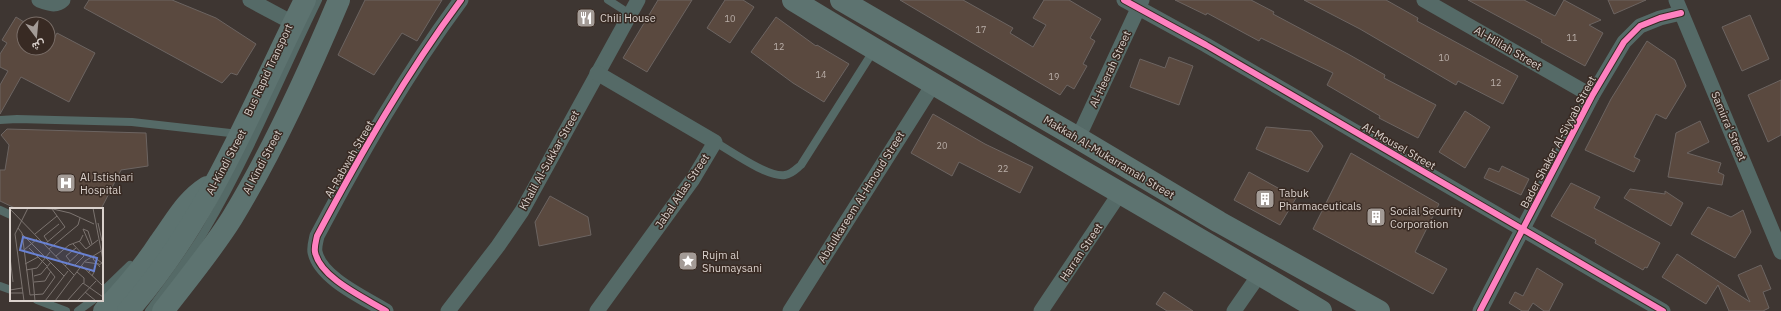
<svg xmlns="http://www.w3.org/2000/svg" width="1781" height="311" font-family="'IBM Plex Sans',Vazirmatn,sans-serif">
<style>
.building{fill:#5a493f;stroke:#6c6461}
.lines{fill:none;stroke-linecap:round;stroke-linejoin:round}
.service{stroke:#556a67;stroke-width:8}
.minor{stroke:#556a67;stroke-width:15}
.primary{stroke:#5d7370;stroke-width:22}
.cycleway-casing{stroke:#382a23;stroke-width:8}
.cycleway{stroke:#ff80c0;stroke-width:6}
.labels{text-anchor:middle;dominant-baseline:central;stroke-width:3;stroke-linejoin:round;paint-order:stroke}
.number-label{font-size:9px;fill:#baafa9}
.poi-label{font-size:11px;fill:#dad1cc;stroke:#382a23;text-anchor:start}
.street-label{font-size:11px;fill:#dad1cc;stroke:#382a23}
.inset-road{fill:none;stroke:#7c7470;stroke-width:1}
.view{fill:#6982d3;fill-opacity:0.15;stroke:#6982d3;stroke-width:2}
.inset-edge{fill:none;stroke:#dad1cc;stroke-width:2}
</style>
<rect width="100%" height="100%" fill="#3e3632"/>
<g class="building">
<path d="M89 0H172L216 18 256 44 237 75 231 73 222 83 84 8Z"/>
<path d="M365 0H442L417 41 402 33 374 75 338 55Z"/>
<path d="M658 0H692L647 72 623 58Z"/>
<path d="M725 0H743L754 7 730 43 707 28Z"/>
<path d="M900 0H963L1013 28 1010 33 1033 47 1046 25 1033 18 1044 0H1069L1101 19 1090 38 1095 41 1083 64 1087 66 1074 89 1067 85 1060 95Z"/>
<path d="M1175 0H1251L1274 12 1273 14 1348 54 1385 75 1384 78 1436 105 1418 138 1379 118 1380 116 1327 85 1333 73 1261 38 1259 41 1207 13 1206 15Z"/>
<path d="M1304 0H1386L1418 18 1417 21 1518 76 1503 104 1458 81 1456 85 1360 29Z"/>
<path d="M1468 0H1524L1555 16 1564 0 1601 20 1589 25 1603 33 1585 66 1541 42 1542 40Z"/>
<path d="M1608 0H1646L1614 14Z"/>
<path d="M1750 15 1769 59 1742 71 1722 27Z"/>
<path d="M16 17 24 22V48H49L57 33 95 53 69 102 21 77 0 114V85L8 71 0 67V54L7 43 2 40Z"/>
<path d="M776 17 816 46 817 45 849 64 824 102 793 83 751 52Z"/>
<path d="M1647 41 1675 60 1686 86 1666 119 1656 114 1634 157 1640 160 1634 172 1585 150 1611 99Z"/>
<path d="M1169 57 1193 66 1179 105 1130 87 1140 59 1165 68Z"/>
<path d="M1781 80V135L1768 142 1748 95Z"/>
<path d="M1465 111 1490 127 1465 168 1439 152Z"/>
<path d="M933 114 985 144 1033 167 1020 193 959 162 952 176 911 153Z"/>
<path d="M1700 121 1709 142 1687 153 1721 163 1718 172 1724 175 1722 185 1668 177 1676 133Z"/>
<path d="M1266 127 1311 131 1323 146 1308 172 1256 149Z"/>
<path d="M7 129 146 133 148 166 121 170 101 209H17L0 201V170H5L9 145 1 135Z"/>
<path d="M1351 153 1439 204 1415 252 1447 269 1433 294 1313 229Z"/>
<path d="M1502 166 1529 179 1521 195 1484 178 1489 168 1499 172Z"/>
<path d="M1249 172 1296 198 1280 225 1234 200Z"/>
<path d="M1571 183 1600 197 1594 208 1660 243 1647 268 1645 267 1643 270 1595 243 1596 240 1551 216Z"/>
<path d="M1630 189 1665 194V191L1683 203 1671 226 1624 198Z"/>
<path d="M550 196 588 217 591 235 539 246 535 222Z"/>
<path d="M1708 207 1731 217 1743 210 1751 232 1735 258 1691 234Z"/>
<path d="M1677 254 1750 302 1738 275 1761 265 1771 289 1763 292 1769 308 1763 311H1729L1718 285 1706 304 1662 277Z"/>
<path d="M1537 268 1563 284 1549 311H1544L1533 303 1528 311H1522L1509 303 1515 292 1523 296Z"/>
<path d="M1164 292 1193 311H1167L1156 304Z"/>
</g>
<g class="lines">
<g class="service">
<path d="M608 0 630 14"/>
<path d="M0 120 17 119 132 122 239 134"/>
<path d="M715 142C731 151 768 178 785 175 792 174 796 169 801 165L874 50"/>
<path d="M0 210 11 215"/>
<path d="M0 286 11 290"/>
<path d="M102 292 130 265"/>
<path d="M37 300 66 311"/>
<path d="M78 311 93 300"/>
<path d="M149 311C169 284 189 258 206 229 249 156 281 76 318 0"/>
</g>
<g class="minor">
<path d="M39 0C47 3 56 7 63 0"/>
<path d="M250 0 293 23"/>
<path d="M1124 0 1206 45 1663 311"/>
<path d="M1424 0 1592 96"/>
<path d="M1676 0 1781 252"/>
<path d="M1078 138 1142 0"/>
<path d="M386 311C365 298 320 278 315 252 314 247 316 241 317 236 360 155 406 74 461 0"/>
<path d="M448 311 498 246 522 211 638 0"/>
<path d="M597 311 693 179 715 142 597 73"/>
<path d="M790 311 934 83"/>
<path d="M1041 311 1120 193"/>
<path d="M1234 311 1259 275"/>
<path d="M1480 311 1592 96 1624 42 1640 26 1660 18 1681 13"/>
</g>
<g class="primary">
<path d="M793 0C967 106 1146 206 1321 311"/>
<path d="M841 0 1078 138 1219 222 1379 311"/>
<path d="M104 311C124 290 144 267 160 242 175 222 185 201 207 187"/>
<path d="M128 311C209 219 251 108 305 0"/>
<path d="M163 311C186 281 212 250 232 218 274 149 308 74 339 0"/>
</g>
<defs>
<g id="cycleway">
<path d="M1124 0 1206 45 1663 311"/>
<path d="M386 311C365 298 320 278 315 252 314 247 316 241 317 236 360 155 406 74 461 0"/>
<path d="M1480 311 1592 96 1624 42 1640 26 1660 18 1681 13"/>
</g>
</defs>
<use href="#cycleway" class="cycleway-casing"/>
<use href="#cycleway" class="cycleway"/>
</g>
<defs>
<symbol id="restaurant-square" viewBox="-11 -11 22 22"><rect x="-9" y="-9" width="18" height="18" rx="4" fill="#a39b96" stroke="#382a23"/><path d="M-5-6h1v4h1v-4h1v4h1v-4h1v5L-1.5 .5V6h-2V.5L-5-1ZM5-6V6H3V1.5H1.5Q1.5-4 5-6Z" fill="#fff"/></symbol>
<symbol id="hospital-square" viewBox="-11 -11 22 22"><rect x="-9" y="-9" width="18" height="18" rx="4" fill="#a39b96" stroke="#382a23"/><path d="M-5-5h3v3.5h4V-5h3V5h-3V1.5h-4V5h-3Z" fill="#fff"/></symbol>
<symbol id="building-square" viewBox="-11 -11 22 22"><rect x="-9" y="-9" width="18" height="18" rx="4" fill="#a39b96" stroke="#382a23"/><path d="M-4-6H4V6H1V3H-1V6H-4ZM-2.5-4.3h1.7v1.8h-1.7ZM.8-4.3h1.7v1.8H.8ZM-2.5-1h1.7V.8h-1.7ZM.8-1h1.7V.8H.8Z" fill="#fff"/></symbol>
<symbol id="sight-square" viewBox="-11 -11 22 22"><rect x="-9" y="-9" width="18" height="18" rx="4" fill="#a39b96" stroke="#382a23"/><path d="M0-6L1.8-2.2L6-1.7L2.9 1.2L3.7 5.4L0 3.3L-3.7 5.4L-2.9 1.2L-6-1.7L-1.8-2.2Z" fill="#fff"/></symbol>
</defs>
<g fill-rule="evenodd">
<use href="#restaurant-square" x="575" y="7" width="22" height="22"/>
<use href="#hospital-square" x="55" y="172" width="22" height="22"/>
<use href="#building-square" x="1254" y="188" width="22" height="22"/>
<use href="#building-square" x="1365" y="206" width="22" height="22"/>
<use href="#sight-square" x="677" y="250" width="22" height="22"/>
</g>
<g class="labels">
<g class="number-label">
<text x="730" y="18">10</text>
<text x="981" y="29">17</text>
<text x="1572" y="37">11</text>
<text x="779" y="46">12</text>
<text x="1444" y="57">10</text>
<text x="821" y="74">14</text>
<text x="1054" y="76">19</text>
<text x="1496" y="82">12</text>
<text x="942" y="145">20</text>
<text x="1003" y="168">22</text>
</g>
<g class="poi-label">
<text x="600" y="18">Chili House</text>
<text x="80" y="177">Al Istishari<tspan x="80" dy="13">Hospital</tspan></text>
<text x="1279" y="193">Tabuk<tspan x="1279" dy="13">Pharmaceuticals</tspan></text>
<text x="1390" y="211">Social Security<tspan x="1390" dy="13">Corporation</tspan></text>
<text x="702" y="255">Rujm al<tspan x="702" dy="13">Shumaysani</tspan></text>
</g>
<g class="street-label">
<text transform="translate(1508 48) rotate(30)">Al-Hillah Street</text>
<text transform="translate(1110 69) rotate(-65)">Al-Heerah Street</text>
<text transform="translate(268 70) rotate(-65)">Bus Rapid Transport</text>
<text transform="translate(1729 126) rotate(67)">Samirra' Street</text>
<text transform="translate(1558 142) rotate(-62)">Bader Shaker Al-Siyyab Street</text>
<text transform="translate(1399 146) rotate(30)">Al-Mousel Street</text>
<text transform="translate(1109 157) rotate(31)">Makkah Al-Mukarramah Street</text>
<text transform="translate(349 159) rotate(-60)">Al-Rabwah Street</text>
<text transform="translate(549 160) rotate(-61)">Khalil Al-Sukkar Street</text>
<text transform="translate(226 162) rotate(-62)">Al-Kindi Street</text>
<text transform="translate(262 162) rotate(-62)">Al Kindi Street</text>
<text transform="translate(682 191) rotate(-56)">Jabal Atlas Street</text>
<text transform="translate(861 197) rotate(-58)">Abdulkareem Al-Hmoud Street</text>
<text transform="translate(1081 252) rotate(-56)">Harran Street</text>
</g>
</g>
<g transform="translate(10 208)">
<rect width="93" height="93" fill="#3e3632"/>
<path class="inset-road" d="M27 0 42 1M83 0 93 52M0 1 64 67M43 1 60 5 84 16M88 15 92 33M8 20 12 25 20 87 33 86 45 69 37 59M12 26 54 68M25 26 47 8M69 33 76 41 88 32M38 34 34 28 49 16M35 36 55 19 42 1M63 36 74 48 64 58M80 37 73 21 78 23 82 36M19 40 37 58M39 41 68 17 70 10M14 42 27 31M46 48 59 37 70 33 73 27M0 49 3 74M85 49 83 51 90 59M82 50 84 49 92 55 89 57M60 53 56 48 66 40M75 54 89 56M15 56 28 49M55 58 70 44M72 58 93 78M22 61 25 93M16 62 27 60 40 44M67 64 74 70V75M78 65 81 62 84 64 82 68M24 68 31 66 41 54M24 74 35 73 41 63M0 82 12 80M75 84 86 93M0 85H13M14 93 5 26 18 0M35 93 58 63M45 93 75 53 93 42M57 93 73 75 93 89M67 93 86 73"/>
<path class="view" d="M13 29 87 50 84 63 10 42Z"/>
<rect width="93" height="93" class="inset-edge"/>
</g>
<g transform="translate(36 36) rotate(164)"><circle r="19" fill="#382a23" stroke="#796d67"/>
<path d="M0-3L7 15L0 10L-7 15Z" fill="#a39b96"/>
<text y="-6" font-size="11" font-weight="bold" text-anchor="middle" fill="#dad1cc">ش</text>
</g>
</svg>
